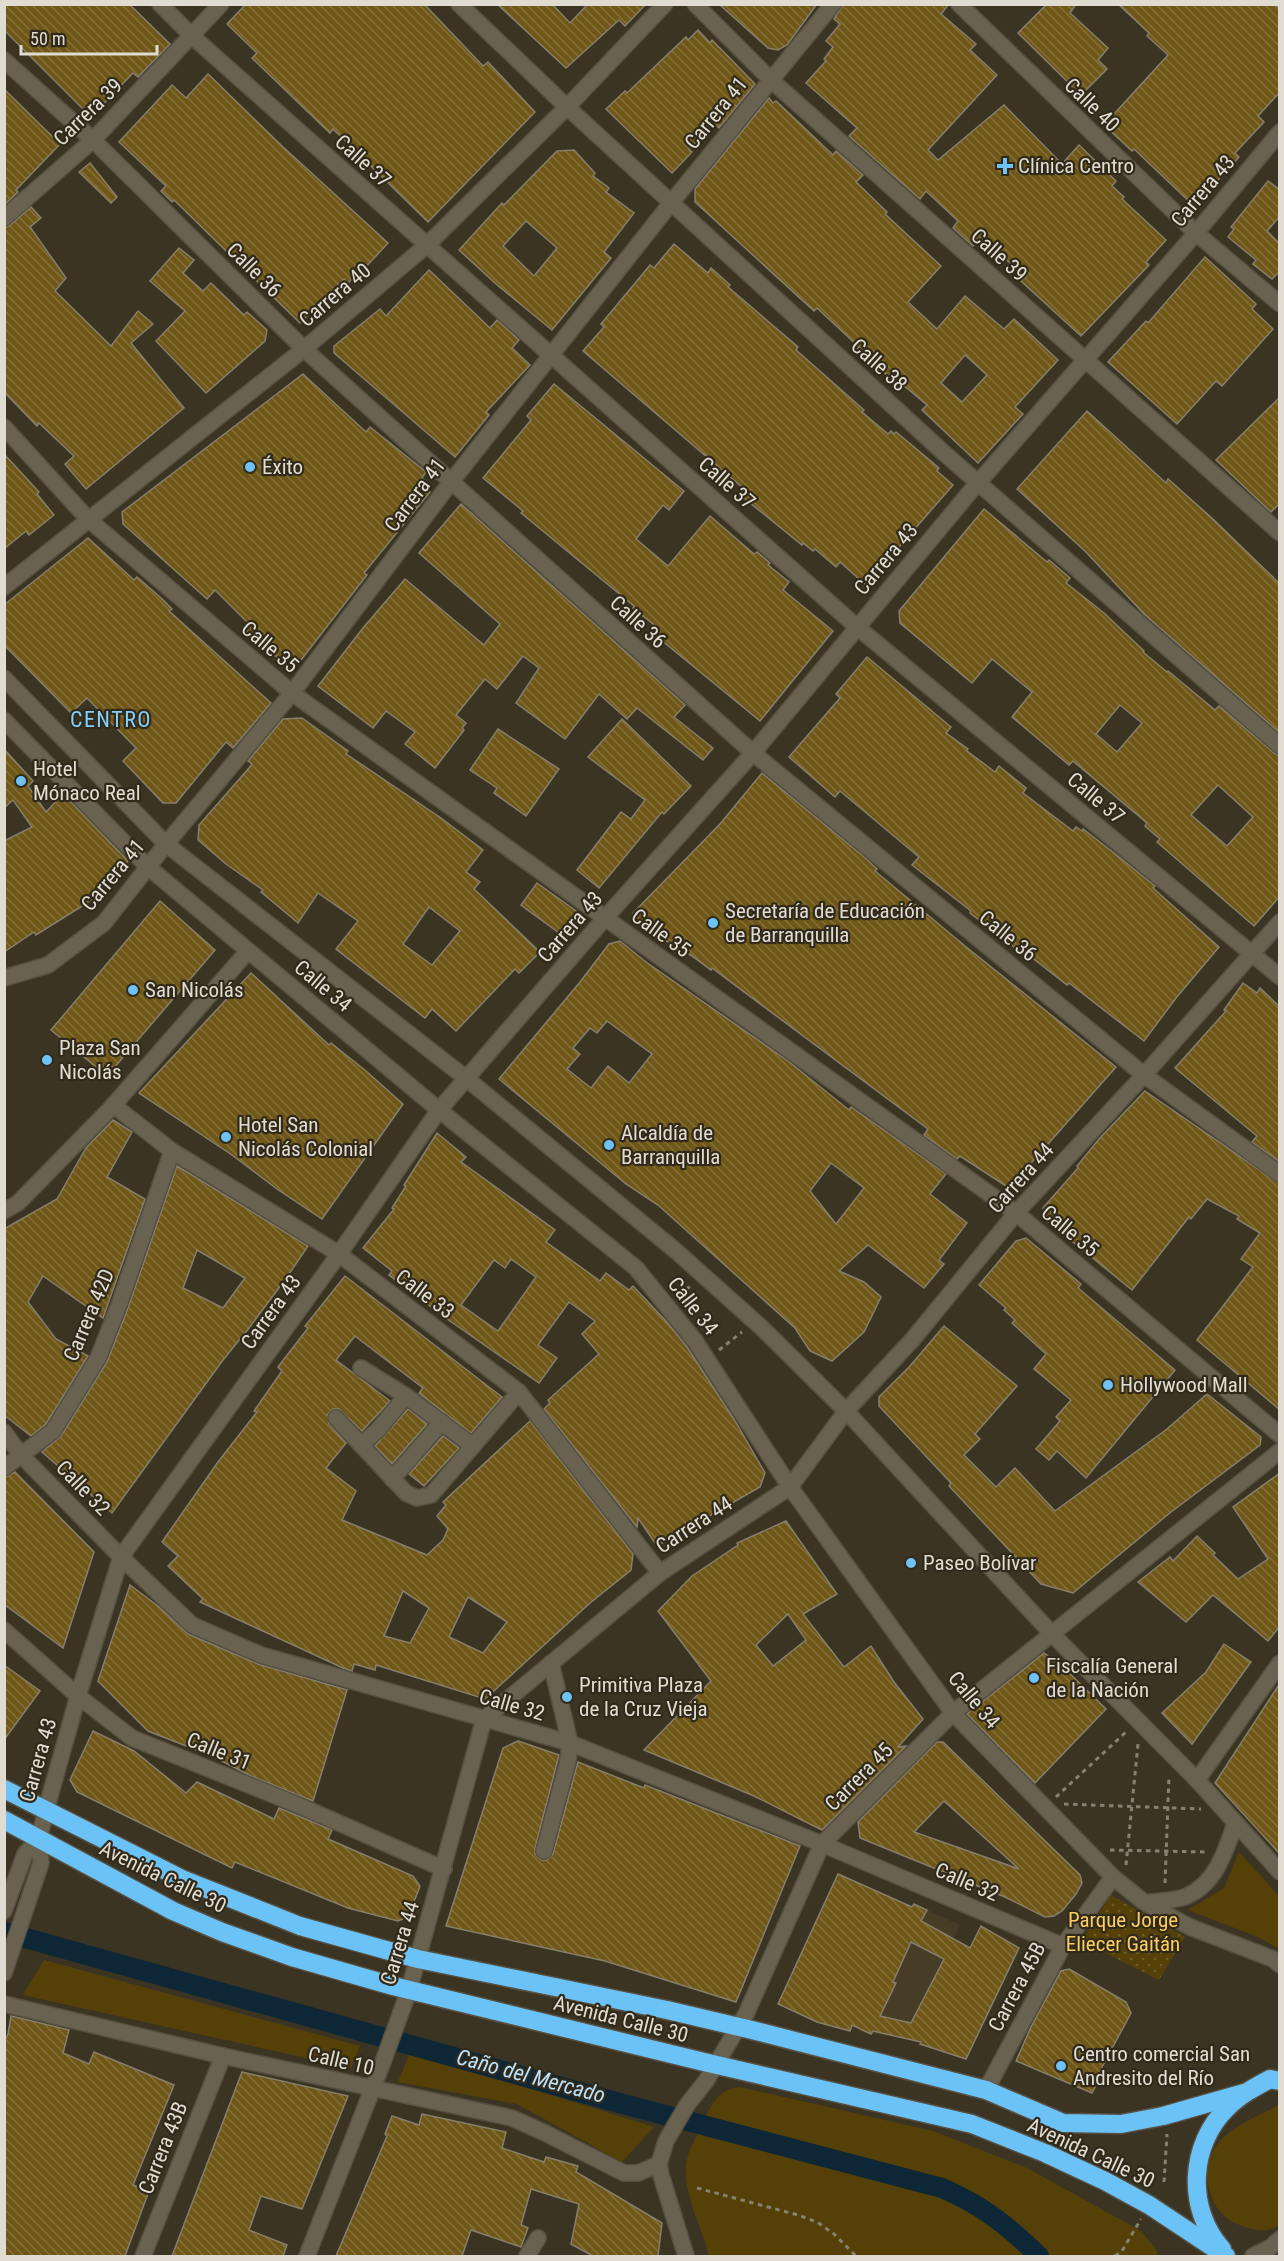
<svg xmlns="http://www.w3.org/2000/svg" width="1284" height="2261" font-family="'Roboto Condensed',sans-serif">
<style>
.built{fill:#473d26}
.grass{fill:#554108}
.park{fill:url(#park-dots)}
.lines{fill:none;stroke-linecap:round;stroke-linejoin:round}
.canal{stroke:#0d2736;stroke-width:20}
.building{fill:url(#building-back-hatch);stroke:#877f6d;stroke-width:1.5;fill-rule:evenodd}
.minor-casing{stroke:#575143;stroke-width:18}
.highway-casing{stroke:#575143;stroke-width:21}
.path{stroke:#878174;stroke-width:3;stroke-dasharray:4.5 4.5;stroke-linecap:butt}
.minor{stroke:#6a6250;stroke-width:15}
.highway{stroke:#6bc2f6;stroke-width:18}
.poi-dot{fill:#6fc2f4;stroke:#312a1a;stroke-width:2}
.labels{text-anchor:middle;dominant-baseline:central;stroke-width:4.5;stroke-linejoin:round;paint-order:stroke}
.street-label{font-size:21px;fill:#e0dcd2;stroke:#312a1a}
.poi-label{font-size:21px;fill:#e0dcd2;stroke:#312a1a;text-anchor:start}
.park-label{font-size:21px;fill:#face61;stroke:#312a1a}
.neighbourhood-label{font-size:22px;letter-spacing:1.5px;fill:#84cffe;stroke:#312a1a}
.water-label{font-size:22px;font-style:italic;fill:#bae1fb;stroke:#312a1a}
</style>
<defs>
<pattern id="park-dots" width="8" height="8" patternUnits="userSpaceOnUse" patternTransform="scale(1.5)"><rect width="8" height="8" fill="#554108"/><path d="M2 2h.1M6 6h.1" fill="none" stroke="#6d5c2b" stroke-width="1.8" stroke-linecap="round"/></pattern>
<pattern id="building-back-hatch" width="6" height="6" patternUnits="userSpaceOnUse" patternTransform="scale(1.5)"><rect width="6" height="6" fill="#6f5717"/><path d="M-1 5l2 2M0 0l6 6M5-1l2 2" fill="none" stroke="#836f38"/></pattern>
</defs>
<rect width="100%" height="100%" fill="#3b3423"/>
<path class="built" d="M914 1904 960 1925 903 2038 858 2032Z"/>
<g class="grass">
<path d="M1239 1852 1279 1896V1949L1258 1937 1188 1910 1224 1888Z"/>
<path d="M44 1960 360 2046 351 2068 23 1995Z"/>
<path d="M409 2055 525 2087 654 2127 622 2162 517 2104 398 2082Z"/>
<path d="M740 2087 933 2131 1027 2168 1141 2231 1155 2248 1158 2256H709C702 2227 684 2197 686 2166 687 2150 699 2133 705 2119 713 2101 720 2089 740 2087Z"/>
<path d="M1279 2105V2225C1270 2232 1256 2231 1245 2227 1239 2224 1232 2223 1228 2219 1203 2201 1200 2158 1224 2137 1239 2123 1261 2114 1279 2105Z"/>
</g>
<path class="park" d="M1111 1895 1185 1937 1159 1980 1082 1941Z"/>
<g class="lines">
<path class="canal" d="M4 1932 623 2104 942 2188C982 2205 1008 2226 1039 2256"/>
</g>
<g class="building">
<path d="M4 4H129L170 44 138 77 133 73 91 117 4 30Z"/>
<path d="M246 4H424L483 66 488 62 535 112 428 222 333 129 330 133 252 58 257 53 227 24Z"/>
<path d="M497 4H552L570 23 588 4H646L625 26 619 20 566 68Z"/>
<path d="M719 4H817L787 45 778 50 768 48Z"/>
<path d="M843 4H949L941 14 976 44 970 50 997 75 928 150 938 160 1004 105 1062 164 1079 145 1116 181 1112 186 1124 197 1122 199 1166 240 1146 262 1149 265 1081 336 1021 281 1026 277 981 237 973 246 953 228 958 221 926 191 920 199 849 136 857 128 806 83 826 61 824 59 833 47 826 41 840 24 834 19Z"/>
<path d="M1047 4H1076L1070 13 1108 48 1098 60 1107 69 1081 95 1018 33Z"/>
<path d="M1118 4H1275L1280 9V92L1258 116 1264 122 1235 153 1239 157 1194 206 1134 149 1132 151 1104 125 1168 55 1147 36 1149 33Z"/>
<path d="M698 30 710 43 712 40 755 84 719 128 714 123 689 150 692 152 672 173 606 109 625 91 627 93 686 37 688 40Z"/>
<path d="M208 74 282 146 388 243 362 271 361 270 348 283 344 279 300 323 174 200 172 202 161 191 166 186 119 142 172 85 186 98Z"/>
<path d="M4 89 60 144 16 190 18 192 4 205Z"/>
<path d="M769 98 773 103 776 101 833 155 836 151 863 175 856 182 887 212 885 214 941 266 908 302 937 329 965 296 1004 329 1014 319 1058 360 1015 407 1023 414 978 463 922 410 927 405 890 374 888 376 857 349 859 347 817 308 814 311 695 202V189ZM965 355 987 375 962 402 941 383Z"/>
<path d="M574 150 595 173 593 176 609 188 606 192 634 213 604 252 611 258 552 330 496 284 459 250 502 203 504 205 557 151ZM526 221 557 248 534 276 503 246Z"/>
<path d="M90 163 117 197 111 203 79 172Z"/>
<path d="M1268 181 1280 190V216L1267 231 1280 244V271L1272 279 1253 264 1256 260 1228 237 1234 229 1231 227Z"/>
<path d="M31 207 41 218 30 227 66 278 55 291 111 346 138 311 153 324 131 343 184 408 86 489 65 464 74 456 39 423 37 426 4 392V228L10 225Z"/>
<path d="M674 244 708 273 711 268 730 285 728 287 798 347 796 350 864 410 862 412 888 434 891 431 894 434 896 432 939 468 937 471 953 485 866 585 840 562 836 567 815 549 813 551 803 543 802 545 739 494 743 488 583 351 604 327 601 324 641 276 650 265 654 268Z"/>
<path d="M179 248 194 260 183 273 203 291 211 283 244 315 247 312 267 330 265 341 206 393 156 341 185 311 150 281Z"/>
<path d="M1205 257 1256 304 1252 309 1273 329 1222 386 1216 381 1177 424 1108 362 1146 321 1148 323Z"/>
<path d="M429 270 490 328 497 320 519 340 512 348 530 365 486 412 489 415 455 457 334 353V346L380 309 386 316Z"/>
<path d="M303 374 366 432 370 427 426 472 422 478 429 484 426 488 430 492 364 573 367 575 301 660 281 661 245 629 249 624 215 590 207 599 123 524 122 512Z"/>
<path d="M554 384 684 491 669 510 663 505 636 539 668 566 710 516 754 554 757 552 770 563 768 565 789 582 783 590 833 631 760 721 654 634 658 628 633 608 634 606 521 513 523 511 483 478 531 420 527 416Z"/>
<path d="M1280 397V503L1271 512 1216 460Z"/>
<path d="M1087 411 1166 483 1168 479 1214 520 1280 584V733L1144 614 1085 551 1017 489Z"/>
<path d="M4 454 39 492 37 494 54 515 29 535 26 531 4 549Z"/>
<path d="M461 504 685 705 674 717 713 748 703 760 637 708 627 719 599 694 565 739 516 703 539 668 523 656 497 689 485 679 456 715 466 723 462 728 464 730 435 768 405 744 415 732 386 711 373 728 318 686 363 628 405 579 484 645 500 624 419 553Z"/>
<path d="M984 509 1047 562 1049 560 1070 578 1066 583 1104 613 1144 651 1143 652 1167 672 1168 671 1215 710 1219 706 1274 753 1280 756V896L1254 926 1157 842 1160 839 1145 826 1147 823 1073 761 1069 765 1012 717 1032 692 992 659 972 683 900 623 899 611ZM1120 705 1142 723 1117 752 1096 734ZM1218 785 1253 817 1227 846 1191 815Z"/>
<path d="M88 538 134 580 137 577 160 597 172 609 169 611 271 703 233 748 226 742 176 803H163L123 761 136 748 87 698 71 713 4 645V605Z"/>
<path d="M867 657 951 727 946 733 968 749 967 751 995 772 999 766 1026 788 1023 793 1073 831 1076 827 1082 831 1083 829 1114 853 1155 886 1153 888 1219 947 1176 998 1144 1041 1069 983 1067 985 1016 945 1014 947 970 913 971 911 912 865 919 857 840 791 835 797 789 757 840 698 836 694Z"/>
<path d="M302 718 348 751 346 754 441 818 483 850 466 872 480 882 474 889 540 952 519 973 515 969 456 1031 432 1009 425 1018 336 949 358 921 318 893 298 923 261 892 263 890 226 864 198 840 199 825 249 768 252 764 248 761 283 719ZM429 907 460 931 432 965 403 944Z"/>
<path d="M622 719 691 786 664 814 662 812 599 888 577 870 621 812 631 819 645 800 588 757Z"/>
<path d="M498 729 559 769 526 816 494 793 497 788 470 770Z"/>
<path d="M4 749 33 781 28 786 46 812 63 794 128 861 109 883 111 886 79 908 36 935 34 932 4 952V841L32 827 13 800 4 808Z"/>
<path d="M762 773 863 856 877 869 875 871 965 946 1116 1067 1009 1188 960 1156 957 1159 924 1135 928 1129 712 968 711 970 692 956 632 921 633 913 720 824Z"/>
<path d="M537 883 583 916 566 938 521 905Z"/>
<path d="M160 901 215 950 107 1076 51 1030Z"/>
<path d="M620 941 646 962 788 1061 849 1110 851 1107 946 1174 930 1194 967 1223 939 1260 944 1264 924 1288 868 1245 839 1271 864 1282 881 1297 864 1332 832 1361 810 1351 795 1328 658 1205 626 1184 499 1079 580 982 609 944ZM607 1021 652 1054 629 1083 608 1066 591 1088 567 1069 580 1054 573 1048 590 1028 597 1033ZM831 1163 864 1188 836 1224 810 1191Z"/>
<path d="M251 973 329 1045 331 1043 366 1071 403 1104 322 1219 277 1189 232 1155 139 1093Z"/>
<path d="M1243 983 1257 993 1260 988 1280 1007V1162L1252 1142 1257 1136 1175 1068 1226 1011 1224 1010Z"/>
<path d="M1145 1091 1280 1184V1410L1197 1340 1253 1267 1241 1259 1260 1233 1237 1219 1239 1216 1207 1199 1191 1219 1189 1217 1132 1290 1045 1219 1043 1208 1078 1168 1077 1166 1099 1139Z"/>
<path d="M113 1120 132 1132 107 1177 145 1199 103 1318 43 1276 28 1302 56 1339 88 1356 46 1424 31 1436 4 1415V1229L57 1199 86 1148Z"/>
<path d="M437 1133 466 1157 461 1162 555 1230 546 1242 600 1281 606 1273 629 1290 633 1286 666 1321 687 1347 735 1421 765 1473 760 1487 657 1546 638 1518 637 1527 544 1409 550 1403 548 1400 599 1354 582 1334 595 1321 569 1302 538 1345 557 1358 539 1383 450 1321 389 1275 392 1271 363 1248 394 1209 392 1208 406 1186 404 1185ZM511 1259 536 1277 498 1331 461 1305 494 1260 505 1268Z"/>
<path d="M177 1166 308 1246 287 1277 249 1328 223 1360 112 1513 42 1452 61 1436 107 1362 128 1308ZM197 1250 245 1278 223 1308 183 1288Z"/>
<path d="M1026 1238 1081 1284 1078 1288 1175 1370 1086 1478 1057 1451 1049 1460 1036 1449 1060 1421 1056 1417 1071 1400 1034 1369 1046 1354 1012 1323 1015 1320 1004 1310 1006 1308 979 1285 1016 1241Z"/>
<path d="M345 1276 502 1397 471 1433 419 1393 423 1388 355 1336 336 1360 390 1401 362 1431 339 1409H333L327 1415 329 1424 346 1443 326 1468 356 1491 342 1520 427 1555 443 1540 448 1529 437 1516 446 1505 443 1502 530 1421 633 1554 631 1570 590 1603 485 1699 376 1665 375 1670 354 1664 352 1671 343 1668 200 1602 203 1599 168 1566 178 1556 162 1542 218 1462 257 1412 254 1411 282 1371 278 1367 308 1328 305 1326ZM403 1591 429 1608 410 1643 384 1636ZM468 1597 507 1622 483 1653 449 1637Z"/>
<path d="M944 1326 1017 1386 975 1434 980 1439 964 1455 996 1487 1015 1468 1055 1511 1167 1429 1207 1394 1261 1437 1260 1445 1171 1512 1073 1593 1041 1584 949 1486 951 1483 879 1406V1397L910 1366Z"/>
<path d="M408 1409 427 1424 392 1464 375 1446Z"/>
<path d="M443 1436 459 1448 424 1486 409 1474Z"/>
<path d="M15 1472 94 1552 63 1648 4 1604V1478Z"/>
<path d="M1280 1473V1626L1268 1641 1213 1595 1186 1622 1138 1582 1170 1557 1173 1561 1197 1536 1215 1553 1213 1555 1238 1579 1268 1559 1233 1507Z"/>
<path d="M786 1521 837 1594 803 1614 844 1667 871 1646 894 1682 923 1719 898 1747 906 1746 822 1830 754 1796 644 1750 711 1681 658 1611 692 1576 738 1545 737 1543ZM788 1614 806 1640 773 1666 756 1645Z"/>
<path d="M130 1585 158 1606 188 1634 258 1664 347 1690 313 1801 251 1776 212 1756 148 1731 98 1681Z"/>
<path d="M1224 1644 1251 1662 1192 1744 1162 1713 1206 1672Z"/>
<path d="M1044 1653 1059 1663 1106 1709 1035 1783 967 1714Z"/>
<path d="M4 1665 40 1691 4 1740Z"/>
<path d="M1280 1683V1854L1215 1783Z"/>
<path d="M93 1731 134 1751 186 1793 197 1782 274 1819 279 1808 332 1830 328 1839 413 1876 420 1886 408 1917 398 1921 348 1908 235 1862 232 1868 77 1792 70 1780Z"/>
<path d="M518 1741 559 1755 535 1848V1854L541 1860H547L553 1854 578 1762 644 1788 645 1785 800 1846 736 2002 605 1961 446 1926 503 1748Z"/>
<path d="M937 1742H943L1080 1875 1082 1883 1076 1894 1062 1911 1054 1916 1045 1917 1005 1897 860 1838 858 1822ZM944 1801 1019 1869 914 1832Z"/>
<path d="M838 1874 912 1907 914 1904 927 1910 921 1921 970 1948 981 1926 1019 1948 966 2059 920 2044 921 2042 873 2031 871 2034 852 2025 850 2031 817 2022 778 2004ZM911 1942 944 1959 911 2023 880 2016 896 1983 893 1982Z"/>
<path d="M1069 1969 1126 2002 1131 2013 1101 2069 1103 2071 1092 2093 1016 2061 1031 2027 1061 1971Z"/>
<path d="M11 2016 69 2030 63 2053 89 2064 94 2052 174 2085 133 2185 149 2191 125 2256H4V2043L8 2034Z"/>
<path d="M242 2072 348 2096 302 2209 261 2196 249 2230 287 2245 283 2256H172Z"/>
<path d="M422 2114 506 2132 502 2148 544 2162 546 2157 578 2166 576 2172 662 2223 658 2256H593L571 2244 579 2204 531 2189 521 2225 528 2228 521 2247 471 2230 462 2256H336L387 2136 385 2134 392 2116 419 2125Z"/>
</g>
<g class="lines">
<defs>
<g id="minor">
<path d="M160 4 193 37 857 627 1280 977"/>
<path d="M459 4 567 107 944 453 1280 746"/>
<path d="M695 4 771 80 1280 533"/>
<path d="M959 4 1196 233 1280 304"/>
<path d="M4 60 93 140 304 349 753 753 1144 1075 1280 1174"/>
<path d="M4 218 93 140 221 4"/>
<path d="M4 427 88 519 292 693 1016 1213 1280 1435"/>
<path d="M4 587 304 349 427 245 567 107 665 4"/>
<path d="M4 678 166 844 467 1079 676 1251 762 1328 846 1411 1052 1634 1197 1780 1280 1872"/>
<path d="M4 720 148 867 439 1110 636 1268 695 1341 790 1487 953 1713 1113 1877 1145 1903 1190 1927 1273 1959 1280 1965"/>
<path d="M4 978 48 965 104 923 166 844 292 693 451 482 671 203 833 4"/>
<path d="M113 1105 172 1151 339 1254 519 1392 660 1573"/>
<path d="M4 1211 18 1203 110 1109 248 951"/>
<path d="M361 1368 406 1396"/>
<path d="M336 1418 406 1493 417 1498 431 1495 519 1392"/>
<path d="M4 1432 21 1455 121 1557 192 1625 261 1655 570 1743 822 1844 1063 1946"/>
<path d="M361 1445 378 1430 406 1396 473 1446"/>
<path d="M4 1468 53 1431 98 1358 119 1305 172 1151"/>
<path d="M392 1479 442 1422"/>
<path d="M4 1630 78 1696 132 1738 291 1802 444 1869"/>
<path d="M1197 1780 1280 1663"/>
<path d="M544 1851 568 1761 570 1743 551 1663"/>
<path d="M1145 1903C1158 1901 1175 1901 1187 1896 1216 1883 1225 1852 1235 1824"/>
<path d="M4 1911 25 1854 39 1839"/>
<path d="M4 1973 41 1863 39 1839 46 1810 78 1696 121 1557 339 1254 439 1110 605 918 753 753 970 492 1196 233 1280 132"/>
<path d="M4 2004 223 2056 512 2118 543 2132 624 2173H638L659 2164"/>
<path d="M986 2090 1063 1946 1113 1877"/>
<path d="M143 2256 223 2056"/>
<path d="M307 2256 383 2062 409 1990 484 1719 660 1573 790 1487 846 1411 913 1339 1016 1213 1144 1075 1280 922"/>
<path d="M527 2256 538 2238"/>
<path d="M686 2256 661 2175 659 2164 666 2141 687 2105 706 2081 746 2014 822 1844 953 1713 1280 1451"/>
<path d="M1253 2256 1271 2247 1280 2239"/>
</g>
<g id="highway">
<path d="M4 1789 182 1879 300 1926 418 1959 667 2010 752 2030 986 2090 1063 2123 1121 2124 1163 2116 1244 2093"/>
<path d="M4 1820 173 1911 222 1932 292 1957 393 1986 704 2062 972 2124 1045 2153 1105 2181 1149 2205 1226 2256"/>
<path d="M1222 2249C1186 2209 1189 2144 1228 2107 1240 2095 1255 2087 1270 2079L1280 2081"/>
</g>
</defs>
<use href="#minor" class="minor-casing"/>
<use href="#highway" class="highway-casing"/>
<g class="path">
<path d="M680 1296 690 1286"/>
<path d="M719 1350 742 1332"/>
<path d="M1056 1797 1126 1732"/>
<path d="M1064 1804 1201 1809"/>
<path d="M1110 1850 1208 1852"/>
<path d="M1126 1865 1138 1744"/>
<path d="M1165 1883 1169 1776"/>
<path d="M1164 2182 1167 2134"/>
<path d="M697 2188 798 2215 817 2222 834 2234 856 2256"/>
<path d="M1115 2256 1122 2251 1141 2219"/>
</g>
<use href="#minor" class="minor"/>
<use href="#highway" class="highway"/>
</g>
<g class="poi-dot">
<path d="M1002 157h6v6h6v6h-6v6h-6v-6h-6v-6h6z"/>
<circle cx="250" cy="467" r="6"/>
<circle cx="21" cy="781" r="6"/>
<circle cx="713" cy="923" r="6"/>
<circle cx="133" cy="990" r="6"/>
<circle cx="47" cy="1060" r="6"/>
<circle cx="226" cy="1137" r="6"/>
<circle cx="609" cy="1145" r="6"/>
<circle cx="1108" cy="1385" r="6"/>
<circle cx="911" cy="1563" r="6"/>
<circle cx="1034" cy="1678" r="6"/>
<circle cx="567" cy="1697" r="6"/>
<circle cx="1061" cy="2066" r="6"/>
</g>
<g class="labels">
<g class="street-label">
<text transform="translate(1092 105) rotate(44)">Calle 40</text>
<text transform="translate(88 112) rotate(-44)">Carrera 39</text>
<text transform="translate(716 113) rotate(-51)">Carrera 41</text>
<text transform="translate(363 161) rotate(42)">Calle 37</text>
<text transform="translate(1203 191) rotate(-50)">Carrera 43</text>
<text transform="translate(999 255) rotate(42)">Calle 39</text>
<text transform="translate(254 270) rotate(45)">Calle 36</text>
<text transform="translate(335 295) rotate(-40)">Carrera 40</text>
<text transform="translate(879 365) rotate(42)">Calle 38</text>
<text transform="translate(727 483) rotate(41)">Calle 37</text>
<text transform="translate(415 495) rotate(-53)">Carrera 41</text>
<text transform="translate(886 559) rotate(-50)">Carrera 43</text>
<text transform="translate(638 622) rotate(42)">Calle 36</text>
<text transform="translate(270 647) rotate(40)">Calle 35</text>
<text transform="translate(1096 798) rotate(40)">Calle 37</text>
<text transform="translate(113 875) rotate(-50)">Carrera 41</text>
<text transform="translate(570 927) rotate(-49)">Carrera 43</text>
<text transform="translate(661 933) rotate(36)">Calle 35</text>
<text transform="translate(1008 936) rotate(39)">Calle 36</text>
<text transform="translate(323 986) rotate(40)">Calle 34</text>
<text transform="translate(1021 1178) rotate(-48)">Carrera 44</text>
<text transform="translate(1070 1231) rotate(40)">Calle 35</text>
<text transform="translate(425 1294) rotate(37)">Calle 33</text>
<text transform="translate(693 1306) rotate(52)">Calle 34</text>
<text transform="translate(271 1312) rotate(-54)">Carrera 43</text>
<text transform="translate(89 1315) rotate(-67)">Carrera 42D</text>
<text transform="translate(83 1488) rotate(46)">Calle 32</text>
<text transform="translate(694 1525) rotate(-33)">Carrera 44</text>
<text transform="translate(974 1700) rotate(50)">Calle 34</text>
<text transform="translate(512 1705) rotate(16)">Calle 32</text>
<text transform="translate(219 1751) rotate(22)">Calle 31</text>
<text transform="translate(38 1760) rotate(-74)">Carrera 43</text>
<text transform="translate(859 1777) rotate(-45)">Carrera 45</text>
<text transform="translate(163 1877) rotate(26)">Avenida Calle 30</text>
<text transform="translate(967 1882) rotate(23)">Calle 32</text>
<text transform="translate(400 1943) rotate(-73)">Carrera 44</text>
<text transform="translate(1017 1987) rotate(-62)">Carrera 45B</text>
<text transform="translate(621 2019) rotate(14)">Avenida Calle 30</text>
<text transform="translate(341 2061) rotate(13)">Calle 10</text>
<text transform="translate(163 2148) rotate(-68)">Carrera 43B</text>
<text transform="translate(1091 2153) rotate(25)">Avenida Calle 30</text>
</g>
<g class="poi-label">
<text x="1018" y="166">Clínica Centro</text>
<text x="262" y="467">Éxito</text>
<text x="33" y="769">Hotel<tspan x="33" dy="24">Mónaco Real</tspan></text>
<text x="725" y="911">Secretaría de Educación<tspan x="725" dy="24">de Barranquilla</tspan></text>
<text x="145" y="990">San Nicolás</text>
<text x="59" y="1048">Plaza San<tspan x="59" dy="24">Nicolás</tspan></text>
<text x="238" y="1125">Hotel San<tspan x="238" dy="24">Nicolás Colonial</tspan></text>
<text x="621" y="1133">Alcaldía de<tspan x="621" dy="24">Barranquilla</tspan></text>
<text x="1120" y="1385">Hollywood Mall</text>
<text x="923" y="1563">Paseo Bolívar</text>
<text x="1046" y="1666">Fiscalía General<tspan x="1046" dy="24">de la Nación</tspan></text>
<text x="579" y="1685">Primitiva Plaza<tspan x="579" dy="24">de la Cruz Vieja</tspan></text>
<text x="1073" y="2054">Centro comercial San<tspan x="1073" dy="24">Andresito del Río</tspan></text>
</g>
<g class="park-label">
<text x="1123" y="1920">Parque Jorge<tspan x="1123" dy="24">Eliecer Gaitán</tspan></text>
</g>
<g class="neighbourhood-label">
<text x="111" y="719">CENTRO</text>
</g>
<g class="water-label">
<text transform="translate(531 2076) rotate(15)">Caño del Mercado</text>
</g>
</g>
<rect width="1284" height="2261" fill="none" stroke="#e0dcd2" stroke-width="12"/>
<path d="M21 45v9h136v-9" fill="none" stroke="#e0dcd2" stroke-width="3"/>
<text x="30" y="45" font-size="18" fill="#e0dcd2" stroke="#312a1a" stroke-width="4.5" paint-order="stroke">50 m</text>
</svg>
